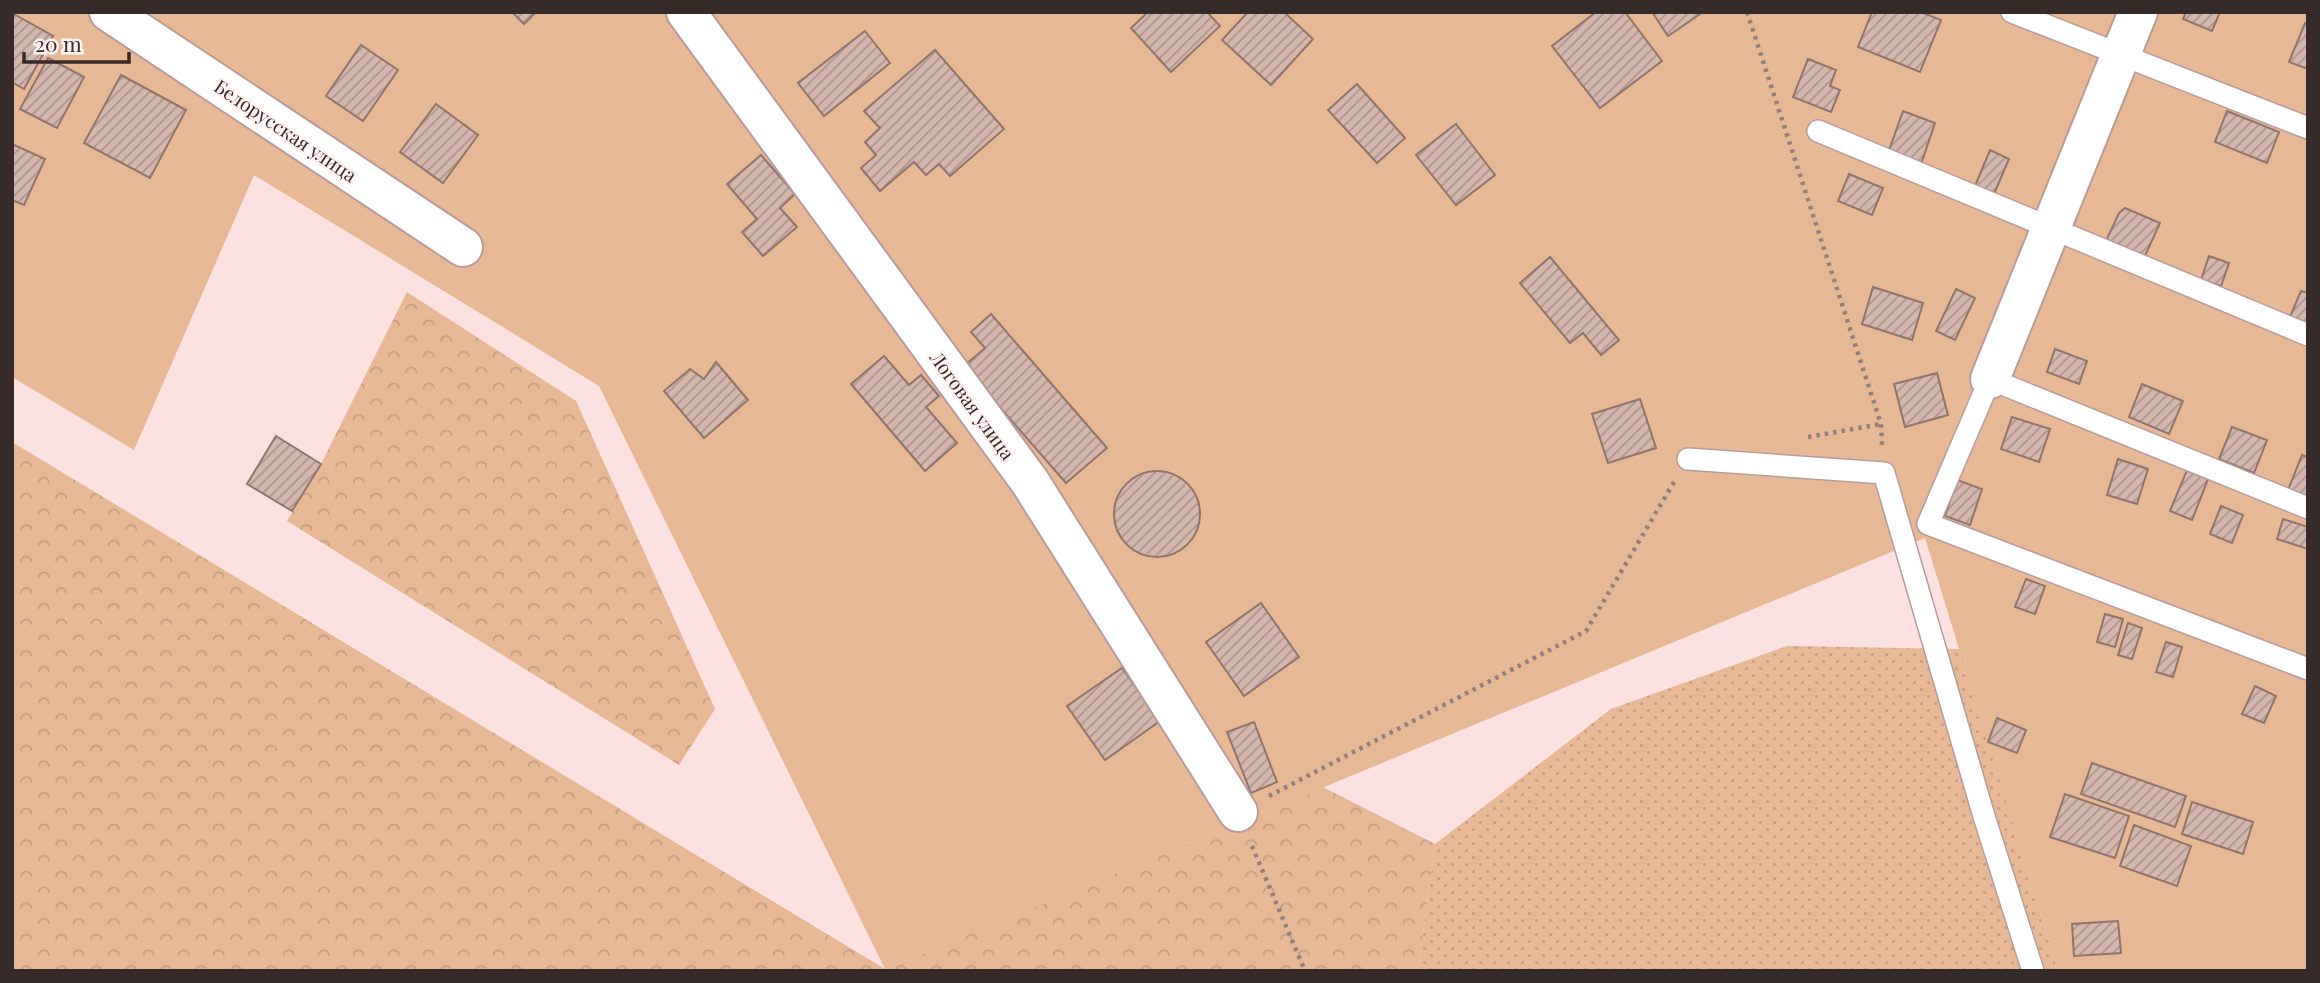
<svg xmlns="http://www.w3.org/2000/svg" width="2320" height="983" font-family="'Playfair Display',serif">
<style>
.grass{fill:url(#grass-dots)}
.forest{fill:url(#forest-crowns)}
.garden{fill:#e6b895}
.building{fill:url(#building-hatch);stroke:#8f756c;stroke-width:2}
.lines{fill:none;stroke-linecap:round;stroke-linejoin:round}
.lane-casing{stroke:#b99b9a;stroke-width:24}
.street-casing{stroke:#b99b9a;stroke-width:42}
.path{stroke:#92807f;stroke-width:4.5;stroke-dasharray:3.5 5;stroke-linecap:butt}
.lane{stroke:#fff;stroke-width:21}
.street{stroke:#fff;stroke-width:38}
.labels{text-anchor:middle;dominant-baseline:central;stroke-width:5;stroke-linejoin:round;paint-order:stroke}
.street-label{font-size:19px;fill:#372b2a;stroke:#fff2f1}
</style>
<defs>
<pattern id="grass-dots" width="8" height="8" patternUnits="userSpaceOnUse" patternTransform="scale(1.75)"><rect width="8" height="8" fill="#e6b895"/><path d="M2 2h.1M6 6h.1" fill="none" stroke="#c69e81" stroke-width="1.8" stroke-linecap="round"/></pattern>
<pattern id="forest-crowns" width="20" height="18" patternUnits="userSpaceOnUse" patternTransform="scale(1.75)"><rect width="20" height="18" fill="#e6b895"/><path d="M2 6a3 3 0 1 1 6 0M12 15a3 3 0 1 1 6 0" fill="none" stroke="#c69e81"/></pattern>
<pattern id="building-hatch" width="6" height="6" patternUnits="userSpaceOnUse" patternTransform="scale(1.75)"><rect width="6" height="6" fill="#d4b7ad"/><path d="M-1 1l2-2M0 6l6-6M5 7l2-2" fill="none" stroke="#ad958d"/></pattern>
</defs>
<rect width="100%" height="100%" fill="#fbe1e0"/>
<path class="grass" d="M1787 646 1960 649 2058 971H1418L1435 844 1611 709Z"/>
<g class="forest">
<path d="M407 292 576 401 715 709 679 765 287 521 321 464Z"/>
<path d="M12 442 885 969 1323 787 1435 844 1418 971H12Z"/>
</g>
<path class="garden" d="M12 12H2308V971H2058L1925 538 885 969 599 386 254 175 134 450 12 377Z"/>
<g class="building">
<path d="M512 12H536L524 24Z"/>
<path d="M1148 12H1207L1220 26 1171 72 1131 28Z"/>
<path d="M1248 12H1284L1313 39 1271 85 1222 40Z"/>
<path d="M1596 12H1625L1662 61 1600 108 1552 46Z"/>
<path d="M1652 12H1703L1668 36Z"/>
<path d="M1872 12H1921L1941 20 1920 72 1858 47Z"/>
<path d="M2186 12H2220L2212 31 2183 19Z"/>
<path d="M12 13 53 36 24 89 12 82Z"/>
<path d="M2305 23 2308 24V69L2289 62Z"/>
<path d="M865 31 890 63 824 116 798 83Z"/>
<path d="M361 45 398 70 363 121 326 96Z"/>
<path d="M935 50 1004 129 950 176 939 164 926 175 914 162 880 191 861 168 876 155 865 142 880 128 864 111Z"/>
<path d="M48 58 84 77 57 128 20 109Z"/>
<path d="M1808 59 1836 70 1830 86 1840 90 1831 112 1793 97Z"/>
<path d="M121 75 186 110 150 178 84 143Z"/>
<path d="M1357 84 1405 138 1377 163 1328 110Z"/>
<path d="M436 104 478 135 443 183 400 152Z"/>
<path d="M1903 111 1935 123 1920 167 1887 156Z"/>
<path d="M2227 111 2279 132 2267 163 2215 142Z"/>
<path d="M1456 124 1495 175 1456 205 1416 155Z"/>
<path d="M12 144 45 159 24 205 12 200Z"/>
<path d="M1990 150 2009 159 1994 194 1975 186Z"/>
<path d="M761 155 795 194 780 208 797 227 763 256 742 232 757 219 727 184Z"/>
<path d="M1849 174 1883 188 1872 215 1838 201Z"/>
<path d="M2125 208 2160 223 2144 258 2106 241 2119 213Z"/>
<path d="M2209 256 2229 263 2221 286 2201 280Z"/>
<path d="M1550 257 1619 340 1601 355 1583 333 1570 343 1520 283Z"/>
<path d="M1873 287 1923 303 1912 340 1862 324Z"/>
<path d="M1956 289 1975 298 1955 340 1936 331Z"/>
<path d="M2301 291 2308 293V326L2289 319Z"/>
<path d="M991 314 1107 448 1066 483 964 366 985 348 971 332Z"/>
<path d="M2055 349 2087 361 2079 384 2047 372Z"/>
<path d="M884 356 909 385 921 375 939 396 926 407 957 443 925 471 851 384Z"/>
<path d="M716 362 748 400 704 438 664 391 690 369 704 379Z"/>
<path d="M1937 373 1948 415 1905 427 1894 384Z"/>
<path d="M2142 384 2183 401 2169 434 2129 417Z"/>
<path d="M1640 399 1656 448 1608 463 1592 414Z"/>
<path d="M2012 417 2050 429 2039 462 2001 449Z"/>
<path d="M2232 427 2267 440 2254 473 2219 459Z"/>
<path d="M276 436 321 464 292 511 247 484Z"/>
<path d="M2302 455 2308 457V498L2288 490Z"/>
<path d="M2118 459 2148 469 2137 504 2107 495Z"/>
<path d="M2187 470 2208 479 2192 520 2170 511Z"/>
<circle cx="1157" cy="514" r="43"/>
<path d="M1957 480 1982 489 1970 525 1945 516Z"/>
<path d="M2221 506 2243 515 2232 543 2210 534Z"/>
<path d="M2283 519 2308 527V549L2277 539Z"/>
<path d="M2026 579 2045 586 2035 614 2015 607Z"/>
<path d="M1261 603 1299 657 1244 696 1206 642Z"/>
<path d="M2105 614 2123 619 2115 647 2097 642Z"/>
<path d="M2128 623 2142 628 2132 659 2118 655Z"/>
<path d="M2166 642 2182 647 2173 677 2156 672Z"/>
<path d="M1122 668 1160 721 1105 760 1067 706Z"/>
<path d="M2255 686 2276 696 2264 723 2242 714Z"/>
<path d="M1997 718 2026 730 2017 753 1988 742Z"/>
<path d="M1254 722 1277 782 1251 793 1227 732Z"/>
<path d="M2092 763 2186 796 2175 827 2081 794Z"/>
<path d="M2065 794 2129 816 2115 858 2050 837Z"/>
<path d="M2192 802 2253 822 2243 854 2182 834Z"/>
<path d="M2134 825 2191 846 2177 886 2120 866Z"/>
<path d="M2118 921 2121 953 2074 956 2072 924Z"/>
</g>
<g class="lines">
<defs>
<g id="lane">
<path d="M2012 12 2308 128"/>
<path d="M1818 131 2308 335"/>
<path d="M1688 459 1884 473 1983 813 2033 971"/>
<path d="M2308 508 1990 379 1928 524 2308 669"/>
</g>
<g id="street">
<path d="M109 12 463 247"/>
<path d="M686 12 1030 482 1238 812"/>
<path d="M1990 379 2138 12"/>
</g>
</defs>
<use href="#lane" class="lane-casing"/>
<use href="#street" class="street-casing"/>
<g class="path">
<path d="M1747 12 1881 424 1882 445"/>
<path d="M1808 437 1881 424"/>
<path d="M1269 796 1586 631 1674 482"/>
<path d="M1252 846 1305 971"/>
</g>
<use href="#lane" class="lane"/>
<use href="#street" class="street"/>
</g>
<g class="labels">
<g class="street-label">
<text transform="translate(286 130) rotate(34)">Белорусская улица</text>
<text transform="translate(973 405) rotate(54)">Логовая улица</text>
</g>
</g>
<rect width="2320" height="983" fill="none" stroke="#372b2a" stroke-width="28"/>
<path d="M24 52v10h105v-10" fill="none" stroke="#372b2a" stroke-width="3.5"/>
<text x="35" y="52" font-size="21" fill="#372b2a" stroke="#fff2f1" stroke-width="5" paint-order="stroke">20 m</text>
</svg>
